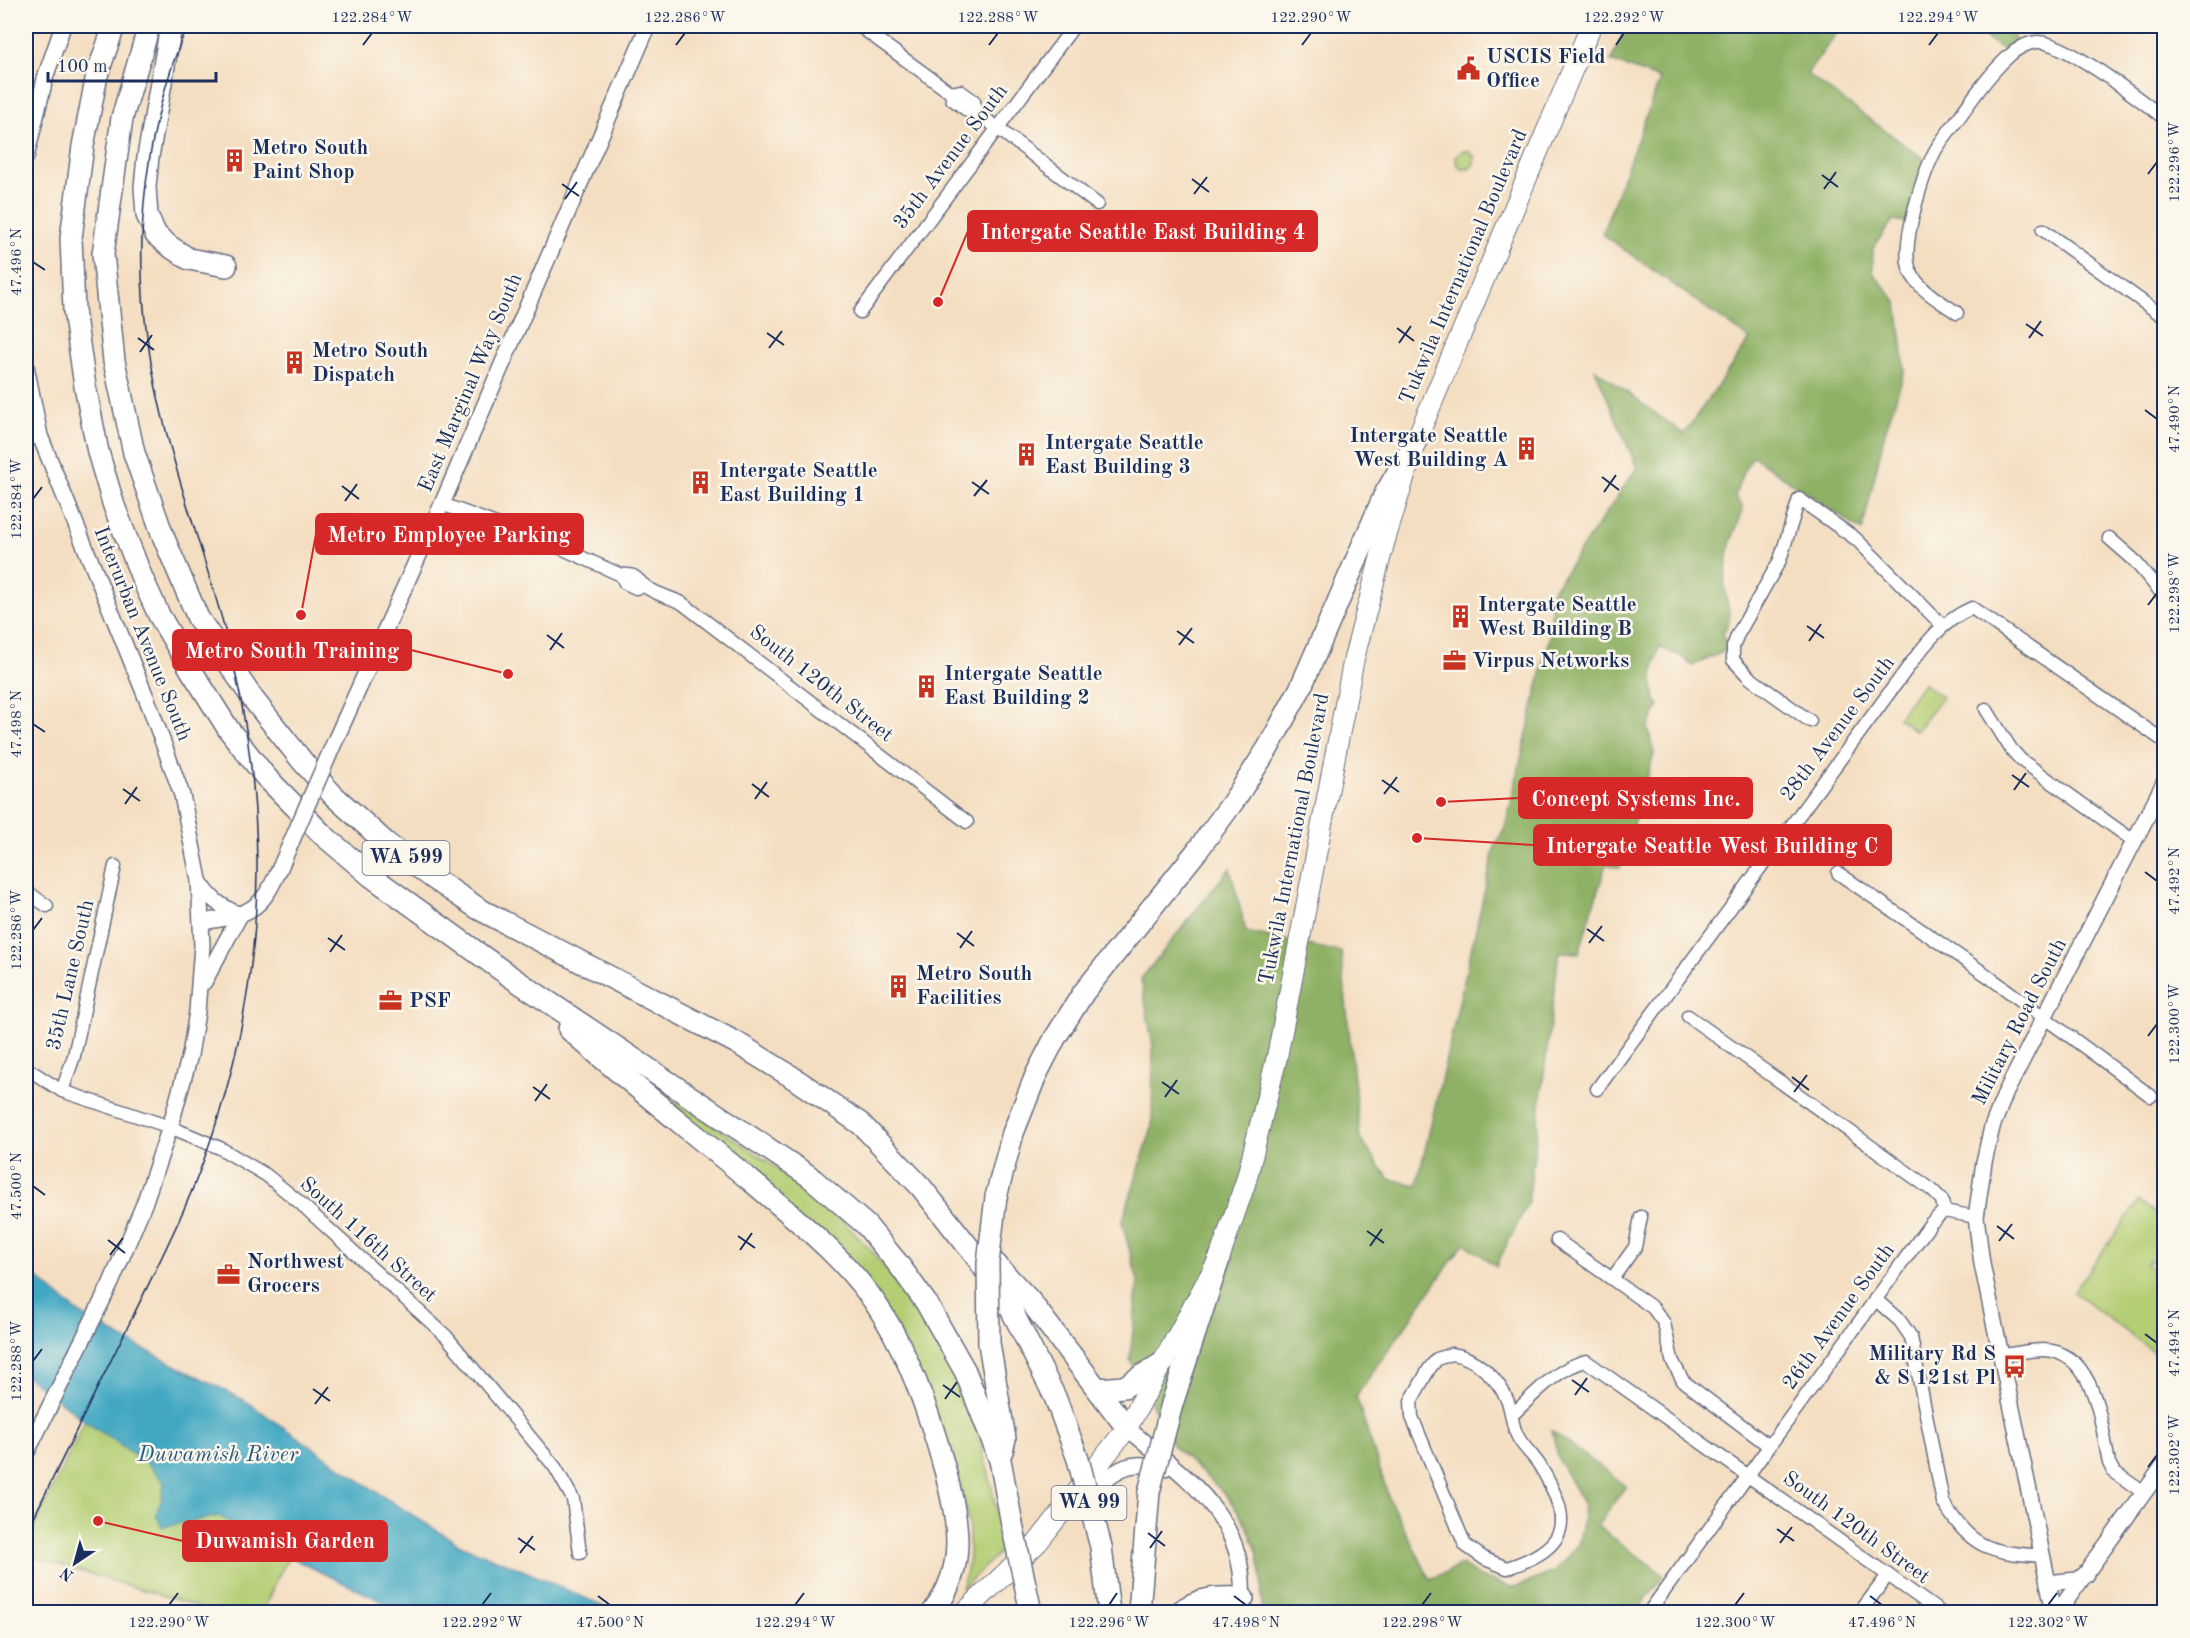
<svg xmlns="http://www.w3.org/2000/svg" width="2190" height="1638" font-family="'Old Standard TT',serif">
<style>
.green{fill:#b4ce73;stroke:#687e68;stroke-width:1.5}
.forest{fill:#8fb165;stroke:#557062;stroke-width:1.5}
.water{fill:#42a8c2;stroke:#2e6c90;stroke-width:1.5}
.lines{fill:none;stroke-linecap:round;stroke-linejoin:round}
.minor-casing{stroke:#676c81;stroke-width:15}
.tertiary-casing{stroke:#676c81;stroke-width:18}
.primary-casing{stroke:#676c81;stroke-width:22}
.motorway-casing{stroke:#676c81;stroke-width:24}
.minor{stroke:#fff;stroke-width:12}
.tertiary{stroke:#fff;stroke-width:15}
.primary{stroke:#fff;stroke-width:20}
.motorway{stroke:#fff;stroke-width:21}
.tram{stroke:#1b2f5e;stroke-width:1.5}
.tertiary-bridge-casing{stroke:#676c81;stroke-width:18;stroke-linecap:butt}
.motorway-bridge-casing{stroke:#676c81;stroke-width:24;stroke-linecap:butt}
.tertiary-bridge{stroke:#fff;stroke-width:15}
.motorway-bridge{stroke:#fff;stroke-width:21}
.ticks{fill:none;stroke:#1b2f5e;stroke-width:2}
.labels{text-anchor:middle;dominant-baseline:central;stroke-width:5;stroke-linejoin:round;paint-order:stroke}
.shield{fill:#fbf7ec;stroke:#5e6b89;stroke-width:1.5}
.shield-label{font-size:20px;font-weight:bold;fill:#1b2f5e}
.poi-label{font-size:21px;font-weight:bold;fill:#1b2f5e;stroke:#fbf7ec;text-anchor:start}
.street-label{font-size:21px;fill:#1b2f5e;stroke:#fbf7ec}
.water-label{font-size:22px;font-style:italic;fill:#295981;stroke:#fbf7ec}
.leader{fill:none;stroke:#d62828;stroke-width:2}
.callout-dot{fill:#d62828;stroke:#fbf7ec;stroke-width:2}
.callout{fill:#d62828;stroke:#d62828;stroke-width:2}
.callout-label{font-size:22px;text-anchor:middle;font-weight:bold;fill:#fff}
.neatline{fill:none;stroke:#1b2f5e;stroke-width:2}
.ticks-label{font-size:15px;text-anchor:middle;fill:#1b2f5e}
</style>
<rect width="100%" height="100%" fill="#fbf7ec"/>
<filter id="ink" filterUnits="userSpaceOnUse"><feTurbulence type="fractalNoise" baseFrequency=".0167" numOctaves="2"/><feDisplacementMap in="SourceGraphic" scale="12" xChannelSelector="R" yChannelSelector="G"/><feConvolveMatrix kernelMatrix="1 2 1 2 8 2 1 2 1" color-interpolation-filters="sRGB"/></filter>
<filter id="wash" filterUnits="userSpaceOnUse"><feTurbulence type="fractalNoise" baseFrequency=".008" numOctaves="4" result="noise"/><feDisplacementMap in="SourceGraphic" scale="24" xChannelSelector="R" yChannelSelector="G"/><feGaussianBlur stdDeviation="1.35" result="paint"/><feColorMatrix in="noise" values="0 0 0 0 0 0 0 0 0 0 0 0 0 0 0 0 0 1.4 0 .05"/><feComposite in="paint" operator="in"/></filter>
<g filter="url(#wash)">
<rect width="100%" height="100%" fill="#f4dec1"/>
<g class="green">
<path d="M1462 151H1469L1475 157 1474 164 1469 169H1461L1456 163V156Z"/>
<path d="M1923 683 1942 697 1916 731 1898 718Z"/>
<path d="M652 1085C715 1127 781 1166 837 1216 895 1268 947 1346 973 1419 987 1460 995 1503 1004 1547L962 1589 969 1558V1526L964 1500 955 1469 898 1329Z"/>
<path d="M2139 1201 2164 1219 2163 1230 2164 1232V1249L2154 1262 2149 1260 2146 1264 2164 1277V1359L2073 1292Z"/>
<path d="M85 1421 147 1463 164 1482 290 1556 276 1580 263 1612H216L26 1555V1543Z"/>
</g>
<g class="forest">
<path d="M1626 26H1824L1836 34 1807 74 1930 163 1911 223 1893 220 1873 248V273L1897 302 1905 370 1885 432 1862 531 1753 456 1743 472 1735 496 1743 508 1742 513 1730 544 1724 585 1730 618 1723 635 1729 649 1692 666 1685 658 1659 647C1654 666 1647 688 1659 705L1648 728 1654 754 1620 868 1606 864 1579 953 1559 952 1528 1203 1496 1266 1464 1243 1356 1396 1390 1501 1430 1579 1462 1565 1480 1577 1514 1588 1554 1572 1579 1543 1584 1505 1559 1461 1552 1431 1626 1486 1597 1526 1664 1575 1637 1612H1262L1261 1574 1257 1551 1249 1530 1238 1511 1225 1494 1172 1445 1130 1359 1138 1281 1122 1223 1152 1127 1153 1046 1141 979 1230 868 1246 932 1341 952 1360 1139 1389 1179 1417 1185 1495 846 1505 828 1551 630V593L1637 468 1595 369 1684 434 1750 339 1602 234 1660 79 1611 61Z"/>
<path d="M1969 26H2005L2020 46 2009 54Z"/>
</g>
<path class="water" d="M26 1268 79 1313 122 1338 244 1400 387 1499 460 1545 516 1567 616 1612H404L300 1562 219 1516 162 1527 156 1515 162 1498 164 1482 147 1463 85 1421 26 1376Z"/>
</g>
<g filter="url(#ink)">
<g class="lines">
<defs>
<g id="minor">
<path d="M859 26 951 93 952 99 968 111H975L1097 204"/>
<path d="M951 93 960 91 974 101 975 111"/>
<path d="M2043 230 2164 317"/>
<path d="M860 312 1074 26"/>
<path d="M1957 313C1940 301 1911 286 1908 263 1904 236 1922 177 1934 153 1939 143 1948 133 1955 123 1971 101 1988 75 2009 56 2016 49 2027 43 2037 42 2064 40 2140 100 2164 118"/>
<path d="M26 440 40 436"/>
<path d="M442 504 561 548 621 575C637 573 636 580 646 587 656 594 671 598 682 603L967 822"/>
<path d="M2109 538 2133 559 2164 596"/>
<path d="M621 575 625 583 636 588 645 586"/>
<path d="M1986 709 2011 749 2021 760 2135 842"/>
<path d="M1810 721 1750 678 1733 660V647L1737 636 1780 560 1799 499 1856 539 1942 625"/>
<path d="M1838 873 1985 974 2151 1096"/>
<path d="M26 891 47 906"/>
<path d="M1688 1016 1932 1190 1942 1200 1944 1211"/>
<path d="M26 1068 62 1091 170 1127 220 1148 266 1175 299 1202 446 1336 555 1467 573 1499 580 1553"/>
<path d="M1597 1089 1892 689C1915 659 1936 623 1972 608L2164 741"/>
<path d="M62 1091 74 1056 115 866"/>
<path d="M1557 1240 1653 1308 1664 1323 1672 1360 1683 1381 1769 1446"/>
<path d="M1612 1279 1635 1247 1641 1217"/>
<path d="M1875 1299 1900 1321 1911 1337 1943 1502C1972 1549 1989 1552 2043 1556"/>
<path d="M1451 1354C1475 1356 1499 1379 1508 1402 1512 1413 1512 1427 1518 1437 1523 1447 1534 1456 1540 1466 1573 1521 1571 1547 1507 1568L1485 1559 1465 1545 1412 1417 1411 1401 1429 1369 1437 1359Z"/>
<path d="M2001 1355C2015 1354 2029 1350 2043 1350 2096 1351 2101 1425 2109 1463L2113 1471 2144 1493"/>
<path d="M1512 1415C1534 1395 1557 1368 1586 1361L1940 1612"/>
<path d="M1649 1612 1931 1223 1944 1211 1976 1217"/>
<path d="M1860 1612 1888 1575"/>
</g>
<g id="tertiary">
<path d="M26 157 46 75 63 26"/>
<path d="M26 366 40 436 150 707 182 795 199 880 202 945 197 1012 190 1055 170 1127 144 1204 111 1283 26 1454"/>
<path d="M335 741 442 504 648 26"/>
<path d="M199 881C210 899 221 907 240 915"/>
<path d="M202 922C254 914 262 910 283 861"/>
<path d="M204 982 240 915"/>
<path d="M1127 1428C1189 1480 1253 1521 1241 1612"/>
<path d="M1082 1501C1097 1488 1116 1465 1137 1465 1146 1464 1156 1467 1165 1468"/>
<path d="M2048 1583 2076 1580 2087 1574"/>
<path d="M2054 1612 1982 1264 1976 1217 1984 1162 1992 1127 2006 1092 2164 783"/>
<path d="M2058 1612 2164 1465"/>
</g>
<path id="primary" d="M965 1612 1038 1542 1127 1428 1219 1259 1246 1181 1277 1057 1354 658 1385 540 1415 443 1591 26"/>
<g id="motorway">
<path d="M114 26 97 75 83 146 71 238 74 310 85 386 98 452 114 506 142 578 159 615 191 670 229 730 265 776 323 835 371 876 511 977 809 1176 866 1225 899 1265 927 1304 965 1371 1000 1460 1012 1524"/>
<path d="M149 26 122 118 103 254 114 361 134 453 163 536 198 618 253 699 303 762 334 796 386 843 433 878 479 909 737 1043 789 1075 861 1124 921 1187 978 1259 1010 1307 1055 1397 1078 1459"/>
<path d="M171 26 148 157 145 187 147 215 156 235 169 246 189 259 226 266"/>
<path d="M569 1029C628 1082 690 1130 750 1180 796 1219 852 1263 883 1315 911 1360 931 1419 945 1470 958 1521 968 1567 933 1612"/>
<path d="M996 1197 1013 1133 1036 1075 1055 1038 1084 992 1197 851 1233 802 1268 748 1300 689 1385 494 1415 443"/>
<path d="M990 1258 1030 1301 1127 1428"/>
<path d="M989 1343 1005 1439 1002 1451"/>
<path d="M1098 1389 1124 1387 1164 1362"/>
<path d="M1172 1404 1219 1259"/>
<path d="M1101 1547 1109 1612"/>
<path d="M1139 1612 1149 1492"/>
<path d="M1180 1612C1198 1597 1220 1597 1243 1598"/>
</g>
</defs>
<use href="#minor" class="minor-casing"/>
<use href="#tertiary" class="tertiary-casing"/>
<use href="#primary" class="primary-casing"/>
<use href="#motorway" class="motorway-casing"/>
<use href="#minor" class="minor"/>
<use href="#tertiary" class="tertiary"/>
<use href="#primary" class="primary"/>
<use href="#motorway" class="motorway"/>
<path class="tram" d="M26 1534C61 1460 98 1387 134 1314 156 1269 179 1224 197 1178 236 1077 258 969 257 861 256 781 245 703 224 626 197 530 160 435 147 336 133 231 147 123 187 26"/>
<defs>
<path id="tertiary-bridge" d="M283 861 335 741"/>
<g id="motorway-bridge">
<path d="M989 1343 988 1263 996 1197"/>
<path d="M1078 1459 1101 1547"/>
<path d="M1149 1492 1172 1404"/>
<path d="M1012 1524 1031 1612"/>
</g>
</defs>
<use href="#tertiary-bridge" class="tertiary-bridge-casing"/>
<use href="#motorway-bridge" class="motorway-bridge-casing"/>
<use href="#tertiary-bridge" class="tertiary-bridge"/>
<use href="#motorway-bridge" class="motorway-bridge"/>
</g>
</g>
<path class="ticks" d="M363 45 372 33M676 45 685 33M989 45 998 33M1302 45 1311 33M1616 45 1624 33M1929 45 1938 33M2148 174 2157 162M1822 175 1838 187M1192 179 1209 192M562 184 579 196M1824 189 1836 172M1194 194 1207 177M565 199 577 182M33 262 45 270M2026 324 2043 336M1397 328 1414 341M767 333 784 345M138 338 154 350M2029 338 2041 321M1399 343 1411 326M769 348 782 331M140 352 152 335M2145 410 2157 419M1602 477 1619 490M972 482 989 494M342 486 359 499M1604 492 1616 475M974 496 987 480M33 499 42 487M345 501 357 484M2148 605 2157 593M1807 626 1824 638M1177 631 1194 643M547 635 564 648M1809 641 1821 624M1179 645 1192 628M550 650 562 633M33 724 45 732M2012 775 2029 787M1382 780 1399 792M752 784 769 797M123 789 140 801M2014 790 2026 773M1384 794 1397 777M755 799 767 782M125 804 137 787M2145 872 2157 881M1587 929 1604 941M33 930 42 918M957 933 974 946M328 938 345 950M1589 943 1602 926M960 948 972 931M330 952 342 935M2148 1036 2157 1024M1792 1077 1809 1090M1162 1082 1179 1094M533 1087 550 1099M1794 1092 1807 1075M1165 1097 1177 1080M535 1101 547 1084M33 1186 45 1195M1997 1226 2014 1239M1367 1231 1384 1243M738 1236 755 1248M108 1240 125 1253M1999 1241 2012 1224M1370 1246 1382 1229M740 1250 752 1233M110 1255 123 1238M2145 1334 2157 1343M33 1361 42 1349M1572 1380 1589 1392M943 1385 960 1397M313 1389 330 1401M1575 1395 1587 1378M945 1399 957 1382M315 1404 328 1387M2148 1467 2157 1455M1777 1529 1794 1541M1148 1533 1165 1546M518 1538 535 1550M1780 1543 1792 1527M1150 1548 1162 1531M520 1553 533 1536M598 1596 610 1605M1234 1596 1246 1605M1870 1596 1882 1605M169 1605 178 1593M482 1605 491 1593M795 1605 804 1593M1109 1605 1117 1593M1422 1605 1431 1593M1735 1605 1744 1593M2048 1605 2057 1593"/>
<defs>
<symbol id="civic-bare" viewBox="-9 -9 18 18"><path d="M-.6-6.5H3V-4.5H.6V-3L4-1V1h2V6H-6V1h2V-1L-.6-3ZM-1.2 2.5V6h2.4V2.5Z" fill="#c8321e" stroke="#fbf7ec" stroke-width="2.5" paint-order="stroke"/></symbol>
<symbol id="building-bare" viewBox="-9 -9 18 18"><path d="M-4-6H4V6H1V3H-1V6H-4ZM-2.5-4.3h1.7v1.8h-1.7ZM.8-4.3h1.7v1.8H.8ZM-2.5-1h1.7V.8h-1.7ZM.8-1h1.7V.8H.8Z" fill="#c8321e" stroke="#fbf7ec" stroke-width="2.5" paint-order="stroke"/></symbol>
<symbol id="office-bare" viewBox="-9 -9 18 18"><path d="M-6-3h4V-5.5h4V-3h4V5H-6ZM-1-4.5V-3h2v-1.5ZM-6 0V1H6V0Z" fill="#c8321e" stroke="#fbf7ec" stroke-width="2.5" paint-order="stroke"/></symbol>
<symbol id="bus-bare" viewBox="-9 -9 18 18"><path d="M-5-6H5V4H4V6H2V4H-2V6H-4V4H-5ZM-3.5-4V0h7V-4ZM-3.5 1.2v1.5H-2V1.2ZM2 1.2v1.5H3.5V1.2Z" fill="#c8321e" stroke="#fbf7ec" stroke-width="2.5" paint-order="stroke"/></symbol>
</defs>
<g fill-rule="evenodd">
<use href="#civic-bare" x="1452" y="52" width="33" height="33"/>
<use href="#building-bare" x="218" y="144" width="33" height="33"/>
<use href="#building-bare" x="278" y="346" width="33" height="33"/>
<use href="#building-bare" x="1510" y="432" width="33" height="33"/>
<use href="#building-bare" x="1010" y="438" width="33" height="33"/>
<use href="#building-bare" x="684" y="466" width="33" height="33"/>
<use href="#building-bare" x="1444" y="600" width="33" height="33"/>
<use href="#office-bare" x="1438" y="644" width="33" height="33"/>
<use href="#building-bare" x="910" y="670" width="33" height="33"/>
<use href="#building-bare" x="882" y="970" width="33" height="33"/>
<use href="#office-bare" x="374" y="984" width="33" height="33"/>
<use href="#office-bare" x="212" y="1258" width="33" height="33"/>
<use href="#bus-bare" x="1998" y="1350" width="33" height="33"/>
</g>
<g class="labels">
<g class="shield">
<rect x="362.5" y="841" width="87" height="34" rx="4.5"/>
<rect x="1051.5" y="1486" width="75" height="34" rx="4.5"/>
</g>
<g class="shield-label">
<text x="406" y="858">WA 599</text>
<text x="1089" y="1503">WA 99</text>
</g>
<g class="poi-label">
<text x="1486" y="57">USCIS Field<tspan x="1486" dy="24">Office</tspan></text>
<text x="252" y="148">Metro South<tspan x="252" dy="24">Paint Shop</tspan></text>
<text x="312" y="351">Metro South<tspan x="312" dy="24">Dispatch</tspan></text>
<text x="1508" y="436" text-anchor="end">Intergate Seattle<tspan x="1508" dy="24">West Building A</tspan></text>
<text x="1045" y="443">Intergate Seattle<tspan x="1045" dy="24">East Building 3</tspan></text>
<text x="719" y="471">Intergate Seattle<tspan x="719" dy="24">East Building 1</tspan></text>
<text x="1478" y="605">Intergate Seattle<tspan x="1478" dy="24">West Building B</tspan></text>
<text x="1472" y="661">Virpus Networks</text>
<text x="944" y="674">Intergate Seattle<tspan x="944" dy="24">East Building 2</tspan></text>
<text x="916" y="974">Metro South<tspan x="916" dy="24">Facilities</tspan></text>
<text x="409" y="1001">PSF</text>
<text x="247" y="1262">Northwest<tspan x="247" dy="24">Grocers</tspan></text>
<text x="1996" y="1354" text-anchor="end">Military Rd S<tspan x="1996" dy="24">&amp; S 121st Pl</tspan></text>
</g>
<g class="street-label">
<text transform="translate(951 157) rotate(-53)">35th Avenue South</text>
<text transform="translate(1464 267) rotate(-67)">Tukwila International Boulevard</text>
<text transform="translate(471 383) rotate(-67)">East Marginal Way South</text>
<text transform="translate(142 634) rotate(68)">Interurban Avenue South</text>
<text transform="translate(821 684) rotate(38)">South 120th Street</text>
<text transform="translate(1838 729) rotate(-53)">28th Avenue South</text>
<text transform="translate(1295 839) rotate(-79)">Tukwila International Boulevard</text>
<text transform="translate(71 975) rotate(-77)">35th Lane South</text>
<text transform="translate(2020 1022) rotate(-63)">Military Road South</text>
<text transform="translate(368 1240) rotate(42)">South 116th Street</text>
<text transform="translate(1839 1317) rotate(-54)">26th Avenue South</text>
<text transform="translate(1856 1528) rotate(36)">South 120th Street</text>
</g>
<g class="water-label">
<text x="218" y="1455">Duwamish River</text>
</g>
</g>
<path class="leader" d="M938 302L968 231M301 615L316 534M508 674L411 650M1441 802L1519 798M1417 838L1534 845M98 1521L183 1541"/>
<g class="callout-dot">
<circle cx="938" cy="302" r="6"/>
<circle cx="301" cy="615" r="6"/>
<circle cx="508" cy="674" r="6"/>
<circle cx="1441" cy="802" r="6"/>
<circle cx="1417" cy="838" r="6"/>
<circle cx="98" cy="1521" r="6"/>
</g>
<g class="callout">
<rect x="968" y="211" width="349" height="40" rx="6"/>
<rect x="316" y="514" width="267" height="40" rx="6"/>
<rect x="173" y="630" width="238" height="40" rx="6"/>
<rect x="1519" y="778" width="233" height="40" rx="6"/>
<rect x="1534" y="825" width="357" height="40" rx="6"/>
<rect x="183" y="1521" width="204" height="40" rx="6"/>
</g>
<g class="callout-label">
<text x="1143" y="239">Intergate Seattle East Building 4</text>
<text x="449" y="542">Metro Employee Parking</text>
<text x="292" y="658">Metro South Training</text>
<text x="1636" y="806">Concept Systems Inc.</text>
<text x="1712" y="853">Intergate Seattle West Building C</text>
<text x="285" y="1548">Duwamish Garden</text>
</g>
<rect width="2190" height="1638" fill="none" stroke="#fbf7ec" stroke-width="66"/>
<g transform="translate(75 1563) rotate(216)" stroke="#fbf7ec" stroke-width="4.5" paint-order="stroke">
<path d="M0-4.5L10 22L0 15L-10 22Z" fill="#1b2f5e"/>
<text y="-9" font-size="16" font-weight="bold" text-anchor="middle" fill="#1b2f5e">N</text>
</g>
<path d="M48 72v9h168v-9" fill="none" stroke="#1b2f5e" stroke-width="3"/>
<text x="57" y="72" font-size="18" fill="#1b2f5e" stroke="#fbf7ec" stroke-width="4.5" paint-order="stroke">100 m</text>
<rect x="33" y="33" width="2124" height="1572" class="neatline"/>
<g class="ticks-label">
<text x="372" y="22">122.284°W</text>
<text x="685" y="22">122.286°W</text>
<text x="998" y="22">122.288°W</text>
<text x="1311" y="22">122.290°W</text>
<text x="1624" y="22">122.292°W</text>
<text x="1938" y="22">122.294°W</text>
<text transform="translate(2174 162) rotate(-90)" y="5">122.296°W</text>
<text transform="translate(16 262) rotate(-90)" y="5">47.496°N</text>
<text transform="translate(2174 419) rotate(-90)" y="5">47.490°N</text>
<text transform="translate(16 499) rotate(-90)" y="5">122.284°W</text>
<text transform="translate(2174 593) rotate(-90)" y="5">122.298°W</text>
<text transform="translate(16 724) rotate(-90)" y="5">47.498°N</text>
<text transform="translate(2174 881) rotate(-90)" y="5">47.492°N</text>
<text transform="translate(16 930) rotate(-90)" y="5">122.286°W</text>
<text transform="translate(2174 1024) rotate(-90)" y="5">122.300°W</text>
<text transform="translate(16 1186) rotate(-90)" y="5">47.500°N</text>
<text transform="translate(2174 1343) rotate(-90)" y="5">47.494°N</text>
<text transform="translate(16 1361) rotate(-90)" y="5">122.288°W</text>
<text transform="translate(2174 1455) rotate(-90)" y="5">122.302°W</text>
<text x="169" y="1627">122.290°W</text>
<text x="482" y="1627">122.292°W</text>
<text x="610" y="1627">47.500°N</text>
<text x="795" y="1627">122.294°W</text>
<text x="1109" y="1627">122.296°W</text>
<text x="1246" y="1627">47.498°N</text>
<text x="1422" y="1627">122.298°W</text>
<text x="1735" y="1627">122.300°W</text>
<text x="1882" y="1627">47.496°N</text>
<text x="2048" y="1627">122.302°W</text>
</g>
</svg>
